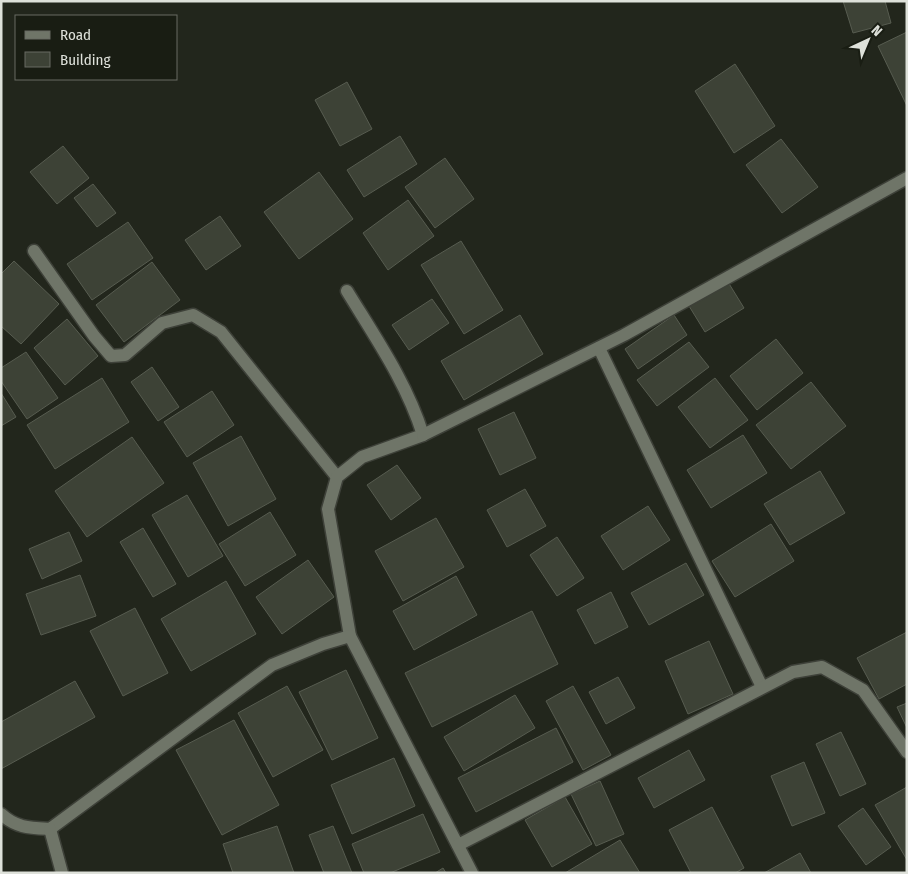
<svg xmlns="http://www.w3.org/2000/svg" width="908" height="874" font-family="'Fira Sans Condensed',sans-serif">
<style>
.building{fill:#3d4236;stroke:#575c50}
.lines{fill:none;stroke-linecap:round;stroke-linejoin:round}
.minor-casing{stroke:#3e4139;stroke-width:15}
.minor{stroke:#6f7568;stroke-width:12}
</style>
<rect width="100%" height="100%" fill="#22261c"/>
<g class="building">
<path d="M843 1H885L891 23 853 33Z"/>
<path d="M907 32V106L878 46Z"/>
<path d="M735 64 775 126 734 153 695 91Z"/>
<path d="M347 82 372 129 340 146 315 100Z"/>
<path d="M400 136 417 164 364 197 347 170Z"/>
<path d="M781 139 818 187 782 213 746 165Z"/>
<path d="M63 146 89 178 57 204 30 172Z"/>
<path d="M445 158 474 199 435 228 405 187Z"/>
<path d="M319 172 353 219 299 259 264 212Z"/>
<path d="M93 184 116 213 97 227 74 198Z"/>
<path d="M408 200 434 236 388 270 363 233Z"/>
<path d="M220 216 241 246 206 270 185 240Z"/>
<path d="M128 222 153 258 92 300 67 264Z"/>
<path d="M461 241 503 310 464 334 421 265Z"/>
<path d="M14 261 59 304 21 344 1 326V274Z"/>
<path d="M152 262 180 300 124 342 96 305Z"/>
<path d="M728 282 744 308 705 332 689 306Z"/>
<path d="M432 299 449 323 409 350 392 325Z"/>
<path d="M520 315 543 354 464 400 441 361Z"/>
<path d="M674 315 687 335 638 369 625 349Z"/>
<path d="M67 319 98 356 65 385 34 348Z"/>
<path d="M776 339 803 373 757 410 730 376Z"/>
<path d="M689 342 709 367 657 406 637 380Z"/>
<path d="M26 352 58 398 27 419 1 381V368Z"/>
<path d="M152 367 179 407 158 421 131 382Z"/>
<path d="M102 378 129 422 55 469 27 425Z"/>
<path d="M715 378 748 420 710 448 678 407Z"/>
<path d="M811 382 846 426 791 469 756 425Z"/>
<path d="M212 391 234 425 187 457 164 422Z"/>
<path d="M1 393 16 417 1 426Z"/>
<path d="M514 412 536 458 500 475 478 429Z"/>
<path d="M743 435 767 473 711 508 687 470Z"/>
<path d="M241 436 276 499 228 526 193 463Z"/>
<path d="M132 437 164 483 87 537 55 491Z"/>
<path d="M397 465 421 498 391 520 367 485Z"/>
<path d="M820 471 845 513 790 545 764 504Z"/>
<path d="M525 489 546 526 507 547 487 510Z"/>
<path d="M187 495 223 556 188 577 152 515Z"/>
<path d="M648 506 670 540 623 570 601 536Z"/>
<path d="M270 512 296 555 245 586 219 544Z"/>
<path d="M436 518 464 567 403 601 375 551Z"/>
<path d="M771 524 794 561 735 597 712 561Z"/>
<path d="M143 528 176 584 153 597 120 542Z"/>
<path d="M69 532 82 561 42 579 29 549Z"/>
<path d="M557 537 584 578 557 596 530 555Z"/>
<path d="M308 560 334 597 282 634 256 597Z"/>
<path d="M686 563 704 595 649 625 631 593Z"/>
<path d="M80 575 96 616 41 635 26 594Z"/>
<path d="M456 576 477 615 414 650 393 611Z"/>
<path d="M226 581 256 634 191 671 161 619Z"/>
<path d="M611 592 628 627 595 644 577 610Z"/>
<path d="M135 608 168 673 123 696 90 631Z"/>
<path d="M532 611 558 664 432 727 405 673Z"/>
<path d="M907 632V684L879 699 857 658Z"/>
<path d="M709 641 733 694 688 714 665 661Z"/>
<path d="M346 670 378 738 332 760 299 692Z"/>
<path d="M618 677 635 708 606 724 589 692Z"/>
<path d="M75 681 95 717 1 769V722Z"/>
<path d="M287 686 323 750 273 777 238 713Z"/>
<path d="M573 686 611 755 583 770 546 701Z"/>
<path d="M515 695 535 728 464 771 444 737Z"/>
<path d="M907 703V728L897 707Z"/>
<path d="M234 720 279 805 222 835 176 750Z"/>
<path d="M556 728 573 762 476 812 458 778Z"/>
<path d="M841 732 866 784 840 796 816 744Z"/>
<path d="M689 750 705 780 654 808 638 778Z"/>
<path d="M394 758 415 806 352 834 331 785Z"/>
<path d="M804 762 825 813 792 826 771 776Z"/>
<path d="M600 781 624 834 596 846 571 794Z"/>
<path d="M907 787V860L875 805Z"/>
<path d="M565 797 592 844 552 867 525 820Z"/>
<path d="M712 807 744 868 735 873H691L669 830Z"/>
<path d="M863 808 891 847 866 865 838 826Z"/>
<path d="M423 814 440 852 390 873H364L352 844Z"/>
<path d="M277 826 294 873H233L223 844Z"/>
<path d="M333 826 352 873H324L309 835Z"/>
<path d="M620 840 640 873H565Z"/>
<path d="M800 853 811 873H764Z"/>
<path d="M443 868 446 873H435Z"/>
</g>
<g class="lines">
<defs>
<g id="minor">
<path d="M34 251 94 336 111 356 125 355 162 323 193 315 221 332 337 477"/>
<path d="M347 291C375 337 407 383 423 435L362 457 337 477 328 509 350 636"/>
<path d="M599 348 762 687"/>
<path d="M423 435 624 335 907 178"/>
<path d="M1 814C16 828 30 828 50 829L272 665 323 644 350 636 472 873"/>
<path d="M50 829 62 873"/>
<path d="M458 845 793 672 822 667 863 690 907 752"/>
</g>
</defs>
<use href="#minor" class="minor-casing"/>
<use href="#minor" class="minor"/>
</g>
<rect width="908" height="874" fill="none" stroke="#dee1da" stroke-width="5"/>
<rect x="15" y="15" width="162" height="65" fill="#191d13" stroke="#686b63"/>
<rect x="25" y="31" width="25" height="8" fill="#6f7568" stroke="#686b63"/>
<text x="60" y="40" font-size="15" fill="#dee1da">Road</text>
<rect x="25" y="52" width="25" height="15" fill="#3d4236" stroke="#686b63"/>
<text x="60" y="65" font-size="15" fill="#dee1da">Building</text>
<g transform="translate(868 40) rotate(44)" stroke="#191d13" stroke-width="4" paint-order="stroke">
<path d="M0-4L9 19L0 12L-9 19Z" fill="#dee1da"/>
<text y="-8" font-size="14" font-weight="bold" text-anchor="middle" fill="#dee1da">N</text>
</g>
</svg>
